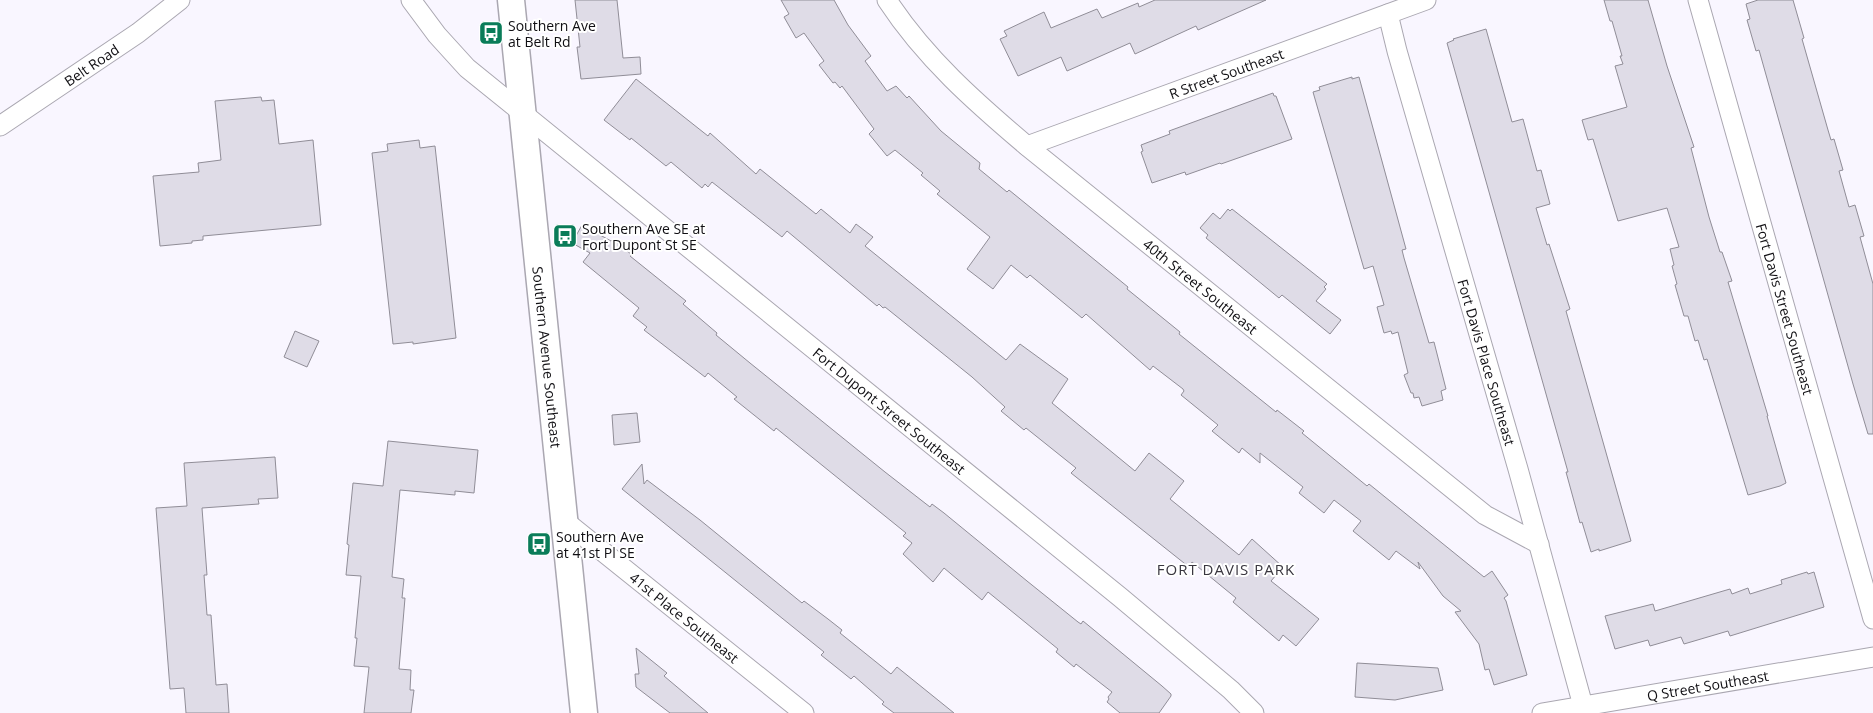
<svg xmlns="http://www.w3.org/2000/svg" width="1873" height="713" font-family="'Open Sans',sans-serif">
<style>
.building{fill:#dfdce7;stroke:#908d97}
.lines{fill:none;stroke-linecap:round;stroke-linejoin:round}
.minor-casing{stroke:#aaa7b1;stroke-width:21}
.secondary-casing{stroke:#aaa7b1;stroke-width:29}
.minor{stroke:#fff;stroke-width:19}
.secondary{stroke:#fff;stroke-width:26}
.labels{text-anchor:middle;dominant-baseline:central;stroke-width:4;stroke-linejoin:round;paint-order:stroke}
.poi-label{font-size:14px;fill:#100f13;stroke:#fff;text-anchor:start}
.street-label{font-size:14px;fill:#100f13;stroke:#fff}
.neighbourhood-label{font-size:15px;letter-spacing:1px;fill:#39363f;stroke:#fff}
</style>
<rect width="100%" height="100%" fill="#f9f6ff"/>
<g class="building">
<path d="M575 0H617L623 58 640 57 641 74 581 79 577 47H580Z"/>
<path d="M781 0H834L848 25 871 56 865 61 887 91 896 86 907 98 909 96 941 131 980 163 979 169 1007 192 1009 190 1128 287 1127 289 1180 332 1179 334 1276 412 1277 410 1304 431 1302 433 1367 486 1369 484 1484 577 1492 571 1508 595 1504 598 1506 601 1527 675 1494 685 1489 669 1485 670 1479 644 1455 612 1461 611 1443 596 1418 562 1420 569 1396 551 1389 560 1353 531 1361 521 1334 500 1324 513 1299 493 1303 487 1260 453V463L1242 448 1239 453 1212 431 1218 425 1181 395 1184 391 1183 389 1153 366 1150 370 1086 314 1082 318 1030 275 1027 278 1011 265 993 289 967 269 990 237 937 194 940 191 921 175 923 173 895 150 887 156 869 134 874 129 842 86 840 88 835 82 833 83 819 65 824 61 804 33 796 38 784 17 789 14Z"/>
<path d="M1155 0H1266L1198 30 1196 26 1135 54 1130 43 1067 71 1061 57 1018 76 1000 39 1007 36 1004 31 1044 12 1051 28 1097 9 1102 18 1138 3 1139 7Z"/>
<path d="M1604 0H1648L1667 66 1694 147 1691 148 1709 217 1720 252H1722L1732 281 1728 282 1768 416H1767L1786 483 1780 486 1748 495 1707 359 1704 360 1698 340 1695 341 1688 316H1684L1675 285 1677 284 1672 266 1674 265 1670 249 1679 247 1667 208 1618 221 1593 139 1588 140 1582 120 1627 107 1615 66 1623 64 1620 56H1622L1612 21H1610Z"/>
<path d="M1758 0H1793L1804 38 1802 39 1828 130 1831 140 1834 139 1843 170 1839 171 1849 207 1855 205 1864 236 1860 237 1873 284V434H1868L1853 384 1759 50 1756 51 1747 20 1750 19 1746 4Z"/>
<path d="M1486 29 1512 122 1523 119 1537 171 1541 170 1550 204 1536 208 1547 245 1549 244 1570 309 1566 311 1631 541 1599 551V549L1591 552 1582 522 1580 523 1566 472H1568L1447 43 1454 40 1453 39Z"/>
<path d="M1352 77V79L1359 77 1406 249 1402 250 1404 258 1429 343 1434 342 1446 389 1441 391 1443 400 1422 406 1419 397 1414 398 1413 393H1411L1404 375 1408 373 1398 332 1392 334 1391 331 1384 333 1377 307 1384 305 1373 266 1364 269 1313 92 1320 90 1319 87Z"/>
<path d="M636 79 708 136 710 133 756 174 760 169 816 214 821 209 850 233 856 224 873 237 865 246 1006 360 1020 344 1068 379 1052 403 1135 471 1149 453 1184 481 1170 499 1239 555 1252 539 1283 567 1271 581 1319 619 1296 646 1283 635 1279 641 1233 602 1236 598 1192 562 1189 567 1071 473 1076 468 1026 428 1024 430 1001 411 1005 407 972 377 885 307 883 308 879 304 877 306 787 231 782 237 712 182 708 187 705 184 702 188 671 162 666 166 631 138 630 140 604 120Z"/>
<path d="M1273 93 1274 96H1276L1292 139 1221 164 1220 163 1186 175 1185 172 1152 183 1141 152 1143 151 1141 145 1170 134 1169 131Z"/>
<path d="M261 97 262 101 274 100 279 144 313 140 321 225 203 236V240L192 241V243L160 246 153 176 199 172 198 163 221 160 215 101Z"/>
<path d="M419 140 420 148 435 146 456 338 413 344V342L393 344 372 153 388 151 387 144Z"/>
<path d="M1228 209 1230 211 1232 209 1327 284 1324 287 1326 289 1316 301 1341 320 1330 334 1282 295 1279 298 1206 238 1208 235 1200 228 1213 213 1220 219Z"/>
<path d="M582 225 611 241 613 239 632 255 630 256 686 301 683 304 717 333 716 335 750 363 885 472 930 507 932 504 944 513 1027 581 1078 622 1081 624 1083 621 1162 686 1171 694V696L1159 713H1120L1107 702 1109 699 1108 697 1112 692 1076 664 1074 667 1056 652 1058 649 988 592 982 600 944 568 933 582 903 554 912 543 903 536 906 533 776 428 774 431 734 399 737 397 708 373 705 377 644 330 647 327 633 316 639 308 583 262 590 253 572 243Z"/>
<path d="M295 331 319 341 307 367 284 357Z"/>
<path d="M637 413 640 442 614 445 612 415Z"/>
<path d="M388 441 478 450 474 493 455 491V495L400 490 392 577 404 579 402 598H405L399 669 411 670 410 690H414L411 713H364L369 667 354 666 357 638H355L361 576 346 575 349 545 347 544 353 483 383 486Z"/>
<path d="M275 457 278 498 258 499 259 504 202 508 207 575H204L207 615H211L216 685 227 684 229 713H186L184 688 170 689 156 508 187 506 184 463Z"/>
<path d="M642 464 644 484 647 480 700 520 802 603 804 601 828 619 842 630 840 633 891 674 897 667 954 713H894L882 704 884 702 854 676 851 679 821 655 824 652 622 489Z"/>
<path d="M1807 572 1808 574 1814 572 1824 607 1730 636 1728 631 1684 644 1681 637 1650 646 1648 640 1615 649 1605 616 1653 604 1655 611 1730 589 1732 594 1748 588 1750 594 1782 584 1781 580Z"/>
<path d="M636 648 667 673 664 676 708 713H670L636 687 635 674H639Z"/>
<path d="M1357 663 1438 668 1443 690 1395 700 1355 697Z"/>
</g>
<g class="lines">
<defs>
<g id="minor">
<path id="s1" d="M411 0 437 35 467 68 1120 597 1231 690 1254 713"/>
<path id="s2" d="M887 0C925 58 975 102 1027 146L1485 515 1539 544"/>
<path id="s3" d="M1698 0 1873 619"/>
<path id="s4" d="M1388 14 1397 51 1518 469 1585 713"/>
<path id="s5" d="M0 126 138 33 180 0"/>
<path id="s6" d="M1027 146 1426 0"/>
<path id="s7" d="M566 522 804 713"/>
<path id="s8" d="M1542 713 1873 657"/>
</g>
<g id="secondary">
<path id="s9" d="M511 0 584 713"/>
</g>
</defs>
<use href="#minor" class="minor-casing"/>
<use href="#secondary" class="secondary-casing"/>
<use href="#minor" class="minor"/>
<use href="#secondary" class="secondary"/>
</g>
<defs>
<symbol id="bus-square" viewBox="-11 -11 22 22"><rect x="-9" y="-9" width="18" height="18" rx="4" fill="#0a7c59" stroke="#fff"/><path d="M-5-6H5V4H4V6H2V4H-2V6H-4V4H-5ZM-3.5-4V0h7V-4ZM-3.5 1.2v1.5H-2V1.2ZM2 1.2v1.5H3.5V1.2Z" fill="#fff"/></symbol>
</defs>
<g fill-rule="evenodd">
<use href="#bus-square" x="477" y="19" width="28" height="28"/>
<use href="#bus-square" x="551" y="222" width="28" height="28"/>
<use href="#bus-square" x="525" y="530" width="28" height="28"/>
</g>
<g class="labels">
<g class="poi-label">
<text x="508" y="25">Southern Ave<tspan x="508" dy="16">at Belt Rd</tspan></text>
<text x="582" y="228">Southern Ave SE at<tspan x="582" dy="16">Fort Dupont St SE</tspan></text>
<text x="556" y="536">Southern Ave<tspan x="556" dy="16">at 41st Pl SE</tspan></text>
</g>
<g class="street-label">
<text stroke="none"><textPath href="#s5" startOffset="110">Belt Road</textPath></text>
<text stroke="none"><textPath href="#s6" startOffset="212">R Street Southeast</textPath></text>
<text stroke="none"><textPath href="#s2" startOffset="426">40th Street Southeast</textPath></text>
<text stroke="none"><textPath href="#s3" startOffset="321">Fort Davis Street Southeast</textPath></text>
<text stroke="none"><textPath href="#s9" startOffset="359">Southern Avenue Southeast</textPath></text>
<text stroke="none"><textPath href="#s4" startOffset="362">Fort Davis Place Southeast</textPath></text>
<text stroke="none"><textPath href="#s1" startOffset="632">Fort Dupont Street Southeast</textPath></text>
<text stroke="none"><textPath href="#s7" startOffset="152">41st Place Southeast</textPath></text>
<text stroke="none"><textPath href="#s8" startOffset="168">Q Street Southeast</textPath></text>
</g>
<g class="neighbourhood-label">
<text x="1226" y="569">FORT DAVIS PARK</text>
</g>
</g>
</svg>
